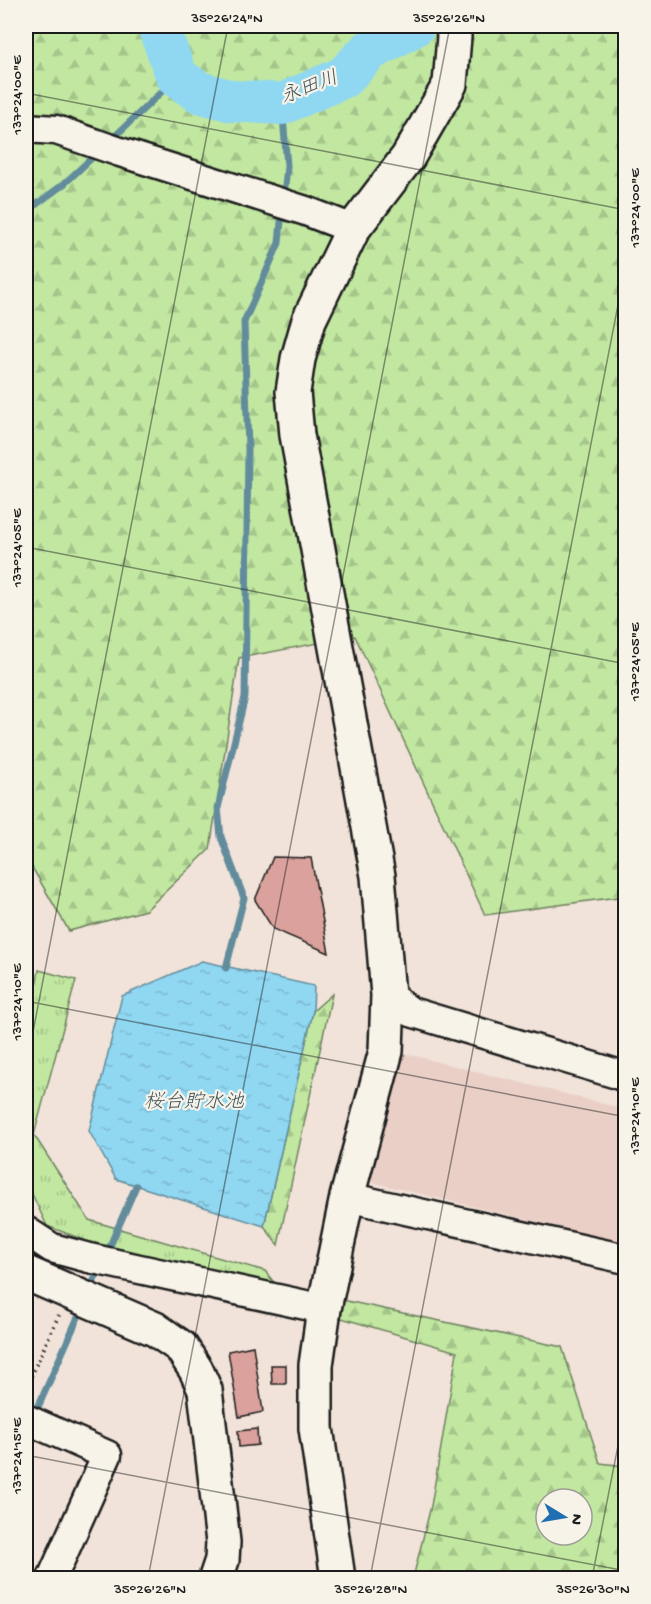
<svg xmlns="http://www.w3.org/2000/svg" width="651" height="1604" font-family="'Gochi Hand','Klee One',sans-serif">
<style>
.built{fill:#eacfc7}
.grass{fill:url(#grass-tufts);stroke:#6e825e;stroke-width:1.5}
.forest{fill:url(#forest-firs);stroke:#6e825e;stroke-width:1.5;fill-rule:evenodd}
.water{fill:url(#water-ripples);stroke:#628c9c;stroke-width:1.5}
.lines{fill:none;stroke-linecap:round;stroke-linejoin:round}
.stream{stroke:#628c9c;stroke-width:7}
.river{stroke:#90d7f2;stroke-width:42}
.building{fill:#dba19c;stroke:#1c1c1c;stroke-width:1.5}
.street-casing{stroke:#1c1c1c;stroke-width:33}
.secondary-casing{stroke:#1c1c1c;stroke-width:38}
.path{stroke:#1c1c1c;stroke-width:4;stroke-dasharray:1.5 4.5;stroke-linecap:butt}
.street{stroke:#f7f3e8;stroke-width:28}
.secondary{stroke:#f7f3e8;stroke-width:33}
.ticks{fill:none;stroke:#1c1c1c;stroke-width:1.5;stroke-opacity:0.45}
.labels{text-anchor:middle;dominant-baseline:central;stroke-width:4.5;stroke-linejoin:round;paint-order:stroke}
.water-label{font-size:20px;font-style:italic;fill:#3f545c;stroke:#f7f3e8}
.neatline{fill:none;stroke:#1c1c1c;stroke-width:2}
.ticks-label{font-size:15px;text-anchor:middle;fill:#1c1c1c}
</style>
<defs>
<pattern id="grass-tufts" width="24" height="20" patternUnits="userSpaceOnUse" patternTransform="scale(1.5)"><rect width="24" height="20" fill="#c1e7a1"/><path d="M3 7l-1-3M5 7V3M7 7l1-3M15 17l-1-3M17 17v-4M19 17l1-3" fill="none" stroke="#a5c68a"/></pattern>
<pattern id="forest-firs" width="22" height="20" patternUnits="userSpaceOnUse" patternTransform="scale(1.5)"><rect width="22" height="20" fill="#c1e7a1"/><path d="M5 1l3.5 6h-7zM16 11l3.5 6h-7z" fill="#a5c68a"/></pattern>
<pattern id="water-ripples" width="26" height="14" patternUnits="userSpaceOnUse" patternTransform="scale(1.5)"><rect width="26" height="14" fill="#90d7f2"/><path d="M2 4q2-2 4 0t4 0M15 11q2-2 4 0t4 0" fill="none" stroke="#7cb8cf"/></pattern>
</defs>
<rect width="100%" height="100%" fill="#f1e3d9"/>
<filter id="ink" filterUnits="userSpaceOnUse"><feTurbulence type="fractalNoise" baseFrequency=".0167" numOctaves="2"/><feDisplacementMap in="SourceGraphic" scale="12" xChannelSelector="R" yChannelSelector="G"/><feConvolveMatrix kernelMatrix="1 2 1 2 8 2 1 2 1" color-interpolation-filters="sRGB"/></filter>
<g filter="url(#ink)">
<path class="built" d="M383 1048 625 1109V1243L358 1179Z"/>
<path class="grass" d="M39 970 76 980 34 1135 89 1220 265 1271 276 1285 87 1241 47 1226 26 1181V1041Z"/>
<g class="forest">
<path d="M26 26H326L331 28 345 26H625V896L485 915 355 636 239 658 210 849 146 910 69 931 26 857Z"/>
<path d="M332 994 278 1245 264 1226 313 1011Z"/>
<path d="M342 1300 562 1347 600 1463 625 1466V1578H413L431 1506 457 1352 338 1317ZM546 1499H582V1535H546Z"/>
</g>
<path class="water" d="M202 961 314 986 313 1011 264 1226 116 1179 89 1131 122 996Z"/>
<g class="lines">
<g class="stream">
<path d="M282 104 287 166 284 196"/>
<path d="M110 141 177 77"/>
<path d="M26 212 64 184 97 153"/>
<path d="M226 968 244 898 221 837 218 808 245 697 248 449 244 322 279 243 282 211"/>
<path d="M106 1255 136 1186"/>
<path d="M90 1290 100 1267"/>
<path d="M34 1416 83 1306"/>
</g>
<path class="river" d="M158 26 177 77 199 92 232 101 282 104 344 77 369 51 414 26"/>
</g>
<g class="building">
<path d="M273 857 311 858 329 953 273 929 255 900Z"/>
<path d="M253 1346 263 1412 239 1417 228 1351Z"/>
<path d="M271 1365H286V1384H272Z"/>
<path d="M257 1429 258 1445 239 1447 238 1431Z"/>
</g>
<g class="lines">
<defs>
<g id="street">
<path d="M26 128 56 130 120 152 306 211 353 229"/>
<path d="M388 995 411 1012 617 1074 626 1078"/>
<path d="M347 1197 626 1259"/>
<path d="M26 1231 52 1248 89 1258 324 1309"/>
<path d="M26 1419 107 1455 52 1578"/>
</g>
<g id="secondary">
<path d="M26 1273 155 1329 181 1347 196 1370 205 1390 223 1542 222 1560 216 1578"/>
<path d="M338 1578 316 1428V1365L324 1309 347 1197 386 1051 388 995 378 876 297 435 293 392 298 359 309 320 353 229 408 157 450 84 454 37 453 26"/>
</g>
</defs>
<use href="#street" class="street-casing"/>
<use href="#secondary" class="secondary-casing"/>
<path class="path" d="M26 1387 59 1315"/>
<use href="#street" class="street"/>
<use href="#secondary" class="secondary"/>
</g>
</g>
<path class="ticks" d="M26 93 626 210M26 547 626 664M26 1001 626 1117M26 1068 228 26M26 1455 626 1571M148 1578 450 26M370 1578 626 264M592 1578 626 1405"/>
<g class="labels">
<g class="water-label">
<text transform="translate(310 89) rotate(-21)">永田川</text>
<text x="194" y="1103">桜台貯水池</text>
</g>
</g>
<rect width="651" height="1604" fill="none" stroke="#f7f3e8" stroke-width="66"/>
<g transform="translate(564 1517) rotate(101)"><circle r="28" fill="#f7f3e8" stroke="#9f9d96" stroke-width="1.5"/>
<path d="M0-4.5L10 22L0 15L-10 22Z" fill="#1f6fb2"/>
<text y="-9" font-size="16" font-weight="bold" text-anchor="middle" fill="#1c1c1c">N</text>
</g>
<rect x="33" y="33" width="585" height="1538" class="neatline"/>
<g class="ticks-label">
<text x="227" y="22">35°26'24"N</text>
<text x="449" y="22">35°26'26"N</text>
<text transform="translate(16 95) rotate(-90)" y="5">137°24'00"E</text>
<text transform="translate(634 208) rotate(-90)" y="5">137°24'00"E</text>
<text transform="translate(16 548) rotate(-90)" y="5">137°24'05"E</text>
<text transform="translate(634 662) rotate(-90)" y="5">137°24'05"E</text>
<text transform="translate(16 1002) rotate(-90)" y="5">137°24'10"E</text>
<text transform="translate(634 1116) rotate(-90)" y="5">137°24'10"E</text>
<text transform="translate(16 1456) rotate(-90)" y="5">137°24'15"E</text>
<text x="150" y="1593">35°26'26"N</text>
<text x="371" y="1593">35°26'28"N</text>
<text x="593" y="1593">35°26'30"N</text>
</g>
</svg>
